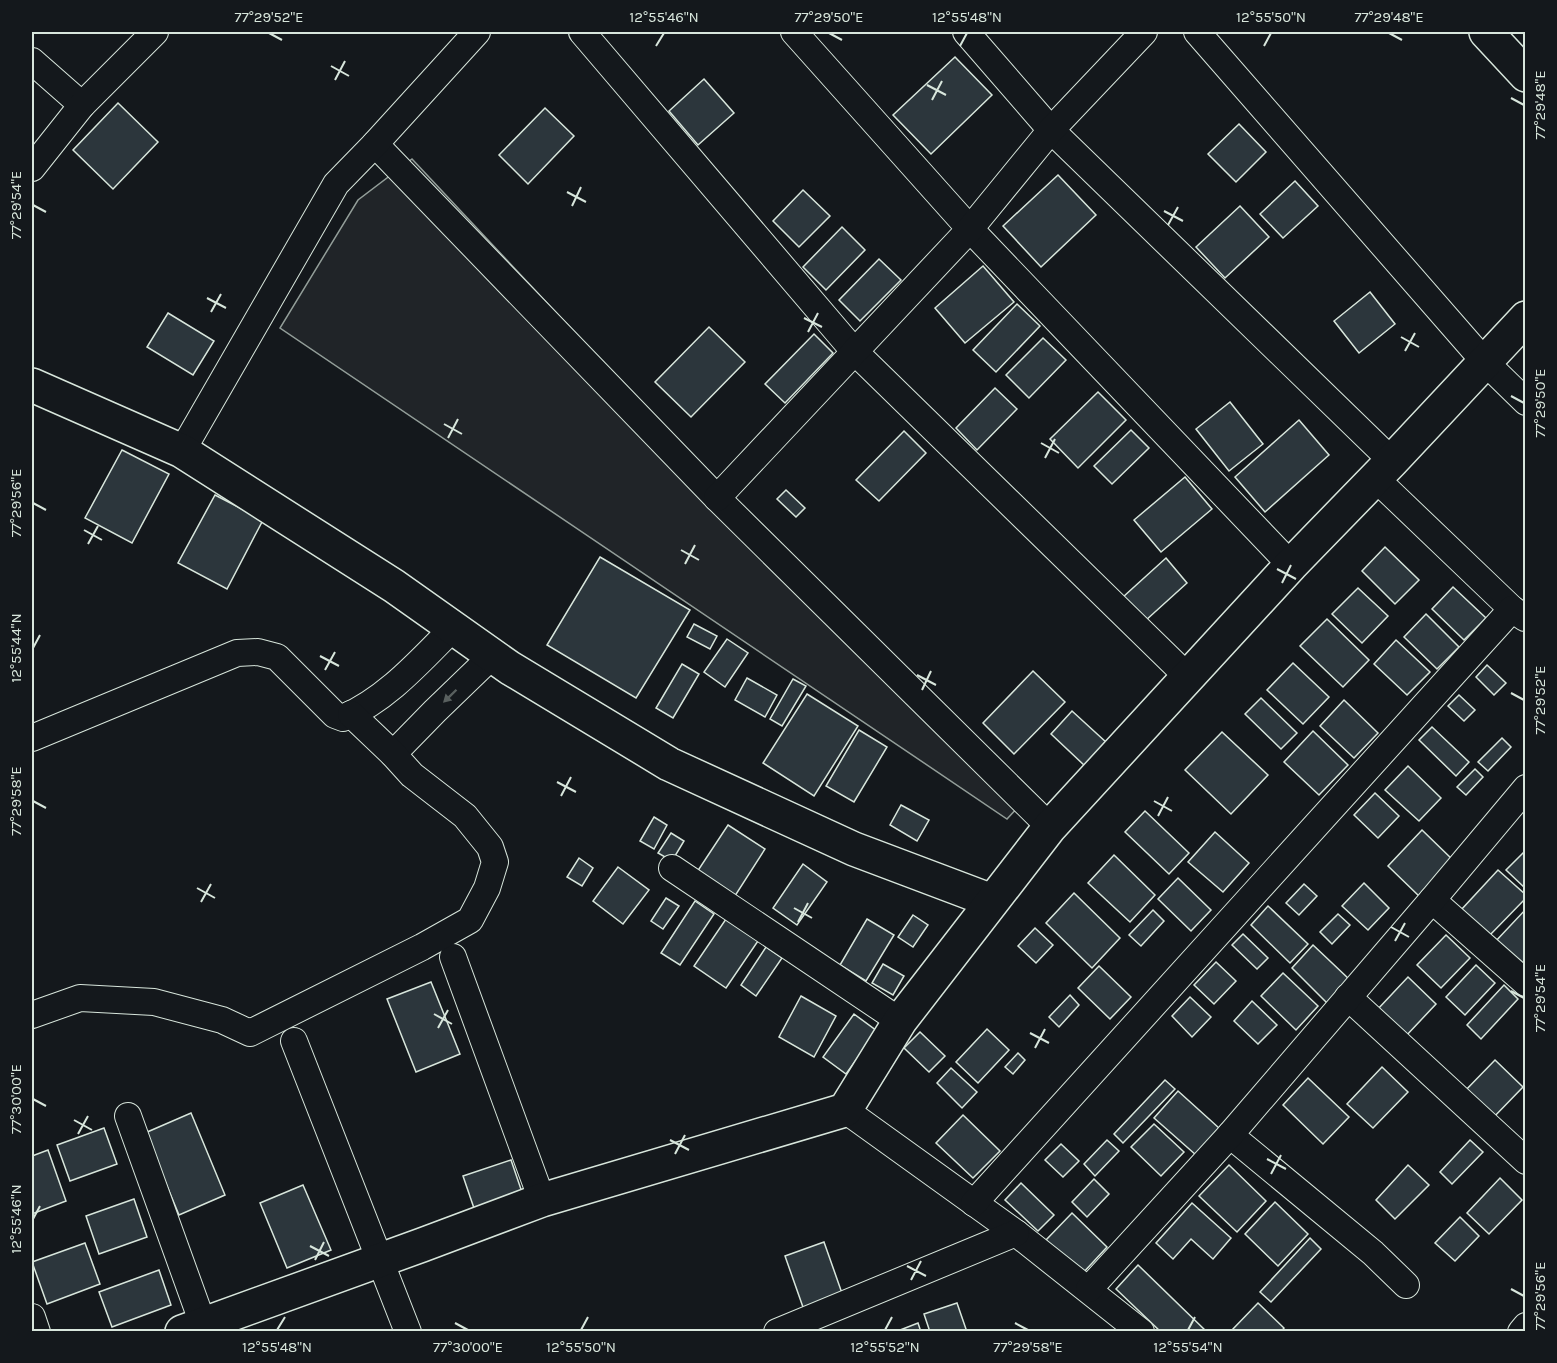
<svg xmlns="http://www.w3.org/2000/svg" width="1557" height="1363" font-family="Karla,sans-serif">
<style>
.green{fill:#202428;stroke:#939e99;stroke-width:1.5}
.building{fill:#2c363c;stroke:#d8e6dc;stroke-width:1.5}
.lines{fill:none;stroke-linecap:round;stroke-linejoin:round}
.minor-casing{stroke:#d8e6dc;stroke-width:28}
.tertiary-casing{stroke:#d8e6dc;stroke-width:36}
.minor{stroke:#14181c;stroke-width:26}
.tertiary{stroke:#14181c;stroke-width:33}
.oneway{fill:#59605f}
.ticks{fill:none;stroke:#d8e6dc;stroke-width:2}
.neatline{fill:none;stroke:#d8e6dc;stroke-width:2}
.ticks-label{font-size:15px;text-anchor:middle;fill:#d8e6dc}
</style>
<rect width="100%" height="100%" fill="#14181c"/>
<path class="green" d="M412 159 1019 806 1007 819 280 328 358 200Z"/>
<g class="building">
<path d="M955 57 992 95 931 154 893 115Z"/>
<path d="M704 79 734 113 698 145 669 111Z"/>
<path d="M118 103 158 142 113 189 73 150Z"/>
<path d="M545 108 574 136 528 184 499 155Z"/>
<path d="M1239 124 1266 152 1236 182 1208 154Z"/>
<path d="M1058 175 1096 215 1041 267 1003 226Z"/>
<path d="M1295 181 1318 206 1283 238 1260 214Z"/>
<path d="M803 190 830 216 799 247 773 221Z"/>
<path d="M1240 206 1269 237 1225 278 1196 247Z"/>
<path d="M842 227 865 250 826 290 803 267Z"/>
<path d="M879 259 901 280 860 321 839 300Z"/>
<path d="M983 266 1014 302 965 343 935 308Z"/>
<path d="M1370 292 1395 324 1359 353 1334 321Z"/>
<path d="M1017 304 1040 326 996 372 973 350Z"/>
<path d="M168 313 214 341 193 375 147 347Z"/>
<path d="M709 327 745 362 691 417 655 382Z"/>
<path d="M814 334 833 353 785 403 765 384Z"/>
<path d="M1043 338 1066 360 1029 398 1006 375Z"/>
<path d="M995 388 1017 409 977 450 956 428Z"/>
<path d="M1098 392 1126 420 1078 468 1050 439Z"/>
<path d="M1230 402 1263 444 1229 471 1196 429Z"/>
<path d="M1299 420 1329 455 1265 512 1235 477Z"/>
<path d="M1131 430 1149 448 1112 484 1094 466Z"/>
<path d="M904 431 926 453 879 501 856 480Z"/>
<path d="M122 450 169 474 132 543 85 518Z"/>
<path d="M1185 477 1212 509 1161 552 1134 520Z"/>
<path d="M786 490 805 508 796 517 777 499Z"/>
<path d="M215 495 263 520 227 589 178 563Z"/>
<path d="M1385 547 1419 580 1395 604 1362 571Z"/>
<path d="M600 557 690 610 636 698 547 645Z"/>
<path d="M1166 558 1187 583 1145 621 1123 597Z"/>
<path d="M1453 587 1486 618 1464 640 1432 609Z"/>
<path d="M1358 588 1388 616 1362 643 1332 614Z"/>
<path d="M1426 614 1459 647 1437 669 1404 637Z"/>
<path d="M1327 619 1369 660 1343 687 1300 646Z"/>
<path d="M694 624 717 636 710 649 687 637Z"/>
<path d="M727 639 748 653 725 687 704 672Z"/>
<path d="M1396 640 1430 672 1407 695 1374 664Z"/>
<path d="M1293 663 1329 697 1303 724 1267 690Z"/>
<path d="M682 664 699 674 673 718 656 708Z"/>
<path d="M1487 665 1506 683 1494 695 1476 677Z"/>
<path d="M1033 671 1065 702 1014 754 983 723Z"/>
<path d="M747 678 777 695 765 717 735 700Z"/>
<path d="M793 679 806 686 782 726 770 719Z"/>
<path d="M807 694 858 726 814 796 763 763Z"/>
<path d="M1459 695 1475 710 1464 721 1448 706Z"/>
<path d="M1261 698 1297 733 1281 749 1245 714Z"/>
<path d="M1344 700 1378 733 1354 758 1320 726Z"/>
<path d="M1072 711 1107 743 1085 766 1051 734Z"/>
<path d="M1432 727 1469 762 1456 776 1419 740Z"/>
<path d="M859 730 887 747 854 802 826 786Z"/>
<path d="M1313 731 1348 765 1319 795 1284 762Z"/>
<path d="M1222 732 1268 775 1231 814 1185 770Z"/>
<path d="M1502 738 1511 747 1488 771 1478 762Z"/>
<path d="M1408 766 1441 798 1419 821 1385 790Z"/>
<path d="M1475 769 1483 777 1466 795 1457 787Z"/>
<path d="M1375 793 1399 816 1378 838 1354 815Z"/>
<path d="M901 805 929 820 917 841 890 825Z"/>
<path d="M1145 811 1189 853 1169 874 1125 832Z"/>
<path d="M654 817 667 825 654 849 640 841Z"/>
<path d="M728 825 765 849 733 899 695 875Z"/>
<path d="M1422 830 1455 862 1421 898 1388 866Z"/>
<path d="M1215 832 1249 863 1223 892 1188 862Z"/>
<path d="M671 833 684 841 672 861 658 853Z"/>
<path d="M1526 850V889L1506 870Z"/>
<path d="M1114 855 1155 895 1130 922 1088 883Z"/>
<path d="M579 858 593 868 582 886 567 877Z"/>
<path d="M803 864 827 882 797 925 773 908Z"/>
<path d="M618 867 649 890 623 924 593 901Z"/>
<path d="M1498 870 1526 895V898L1489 936 1461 910Z"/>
<path d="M1178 878 1211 910 1191 931 1158 899Z"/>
<path d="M1364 883 1389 908 1368 930 1342 906Z"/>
<path d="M1304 884 1317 896 1299 915 1286 903Z"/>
<path d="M1074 893 1120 938 1092 968 1046 923Z"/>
<path d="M666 898 679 906 663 929 651 921Z"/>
<path d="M695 901 714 914 680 965 661 953Z"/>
<path d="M1268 906 1308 944 1290 963 1251 925Z"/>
<path d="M1526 909V973L1494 943Z"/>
<path d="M1153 910 1164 921 1141 946 1129 935Z"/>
<path d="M1338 914 1350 925 1332 944 1320 932Z"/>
<path d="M913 915 928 925 913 947 898 937Z"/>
<path d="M726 919 758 941 726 988 694 966Z"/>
<path d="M867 919 894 935 866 981 840 965Z"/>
<path d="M1035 928 1053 945 1036 963 1018 946Z"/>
<path d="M1243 934 1268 958 1257 969 1232 945Z"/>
<path d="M1446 935 1470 958 1441 988 1417 965Z"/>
<path d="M1313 945 1350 980 1327 1003 1292 968Z"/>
<path d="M766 947 782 958 756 996 741 985Z"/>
<path d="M1216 962 1236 981 1214 1004 1194 985Z"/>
<path d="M883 964 904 976 893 995 872 983Z"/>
<path d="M1476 965 1495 983 1465 1015 1446 997Z"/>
<path d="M1099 966 1131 997 1110 1019 1078 988Z"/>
<path d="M1283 973 1318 1006 1296 1030 1261 996Z"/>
<path d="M1408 977 1436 1004 1405 1037 1377 1010Z"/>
<path d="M431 982 460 1054 416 1072 387 999Z"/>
<path d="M1504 985 1518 999 1481 1039 1467 1025Z"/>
<path d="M1070 995 1079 1005 1059 1027 1049 1017Z"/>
<path d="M801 996 836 1016 814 1057 779 1037Z"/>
<path d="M1190 997 1211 1017 1192 1037 1172 1016Z"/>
<path d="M1252 1001 1277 1025 1258 1044 1234 1021Z"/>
<path d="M854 1014 877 1031 846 1074 823 1057Z"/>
<path d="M987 1029 1009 1050 978 1083 956 1062Z"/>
<path d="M920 1032 945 1056 929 1072 904 1048Z"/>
<path d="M1018 1053 1025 1060 1013 1074 1005 1067Z"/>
<path d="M1495 1060 1523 1087 1490 1121 1462 1094Z"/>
<path d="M1382 1067 1408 1092 1373 1128 1347 1104Z"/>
<path d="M951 1068 977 1092 962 1108 937 1083Z"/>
<path d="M1308 1078 1349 1117 1323 1144 1283 1105Z"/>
<path d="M1165 1080 1175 1089 1123 1143 1114 1134Z"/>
<path d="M1178 1091 1219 1128 1196 1155 1154 1118Z"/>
<path d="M191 1113 225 1195 179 1215 145 1133Z"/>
<path d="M963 1115 1000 1151 973 1178 936 1143Z"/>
<path d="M1154 1124 1184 1152 1161 1176 1131 1147Z"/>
<path d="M104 1128 117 1164 70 1181 57 1145Z"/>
<path d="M1107 1140 1119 1151 1095 1176 1084 1164Z"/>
<path d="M1470 1140 1483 1152 1452 1184 1440 1172Z"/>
<path d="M1061 1144 1079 1161 1063 1177 1045 1160Z"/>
<path d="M48 1150 66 1201 32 1214V1156Z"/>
<path d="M511 1160 525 1201 477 1217 463 1176Z"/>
<path d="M1229 1165 1266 1201 1237 1232 1199 1196Z"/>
<path d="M1408 1165 1429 1185 1395 1219 1376 1200Z"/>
<path d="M1500 1178 1522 1200 1489 1234 1467 1213Z"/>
<path d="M1094 1179 1109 1194 1087 1217 1072 1202Z"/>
<path d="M1021 1183 1054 1215 1038 1231 1005 1200Z"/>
<path d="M303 1185 331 1250 287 1268 260 1203Z"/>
<path d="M134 1199 147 1237 99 1254 86 1216Z"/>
<path d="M1275 1202 1308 1234 1278 1266 1245 1234Z"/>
<path d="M1192 1203 1231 1238 1213 1259 1191 1239 1173 1259 1156 1243Z"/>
<path d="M1072 1213 1107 1247 1082 1274 1046 1240Z"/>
<path d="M1460 1217 1479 1236 1455 1261 1435 1243Z"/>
<path d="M1310 1238 1321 1249 1271 1302 1260 1292Z"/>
<path d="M824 1242 843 1296 804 1310 785 1256Z"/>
<path d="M85 1243 100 1284 47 1304 32 1262Z"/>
<path d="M1138 1265 1207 1332H1161L1116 1289Z"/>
<path d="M159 1270 171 1305 112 1327 99 1292Z"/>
<path d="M957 1303 967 1332H930L924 1314Z"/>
<path d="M1258 1303 1284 1328 1281 1332H1234L1232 1330Z"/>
<path d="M918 1323 921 1332H895Z"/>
</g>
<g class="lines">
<defs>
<g id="minor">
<path d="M582 32 854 351 1189 678"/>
<path d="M794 32 970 229 1291 565"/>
<path d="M966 32 1051 130 1392 461"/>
<path d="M1197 32 1484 361 1526 402"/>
<path d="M32 61 82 105"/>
<path d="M375 144 717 498 1050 827"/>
<path d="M32 168 82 105 155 32"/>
<path d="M182 451 336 184 375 144 477 32"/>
<path d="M1375 478 1512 609 1525 618"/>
<path d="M717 498 970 229 1051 130 1144 32"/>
<path d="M32 738 237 653 258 652 277 657 335 715 343 718C387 699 420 661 453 628"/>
<path d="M393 754 435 711 492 656"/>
<path d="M672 868 900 1021"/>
<path d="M1432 900 1526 983"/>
<path d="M453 957 542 1200"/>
<path d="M1348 997 1526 1161"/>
<path d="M32 1015 80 998 154 1002 222 1020 250 1033 422 947 470 920 487 888 495 862 490 847 465 816 412 775 393 754 351 714"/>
<path d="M294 1041 408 1332"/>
<path d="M845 1110 1016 1233 1141 1332"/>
<path d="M128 1116 203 1324"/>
<path d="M1230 1135 1373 1253 1406 1285"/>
<path d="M974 1203 1512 609"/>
<path d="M1089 1289 1230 1135 1432 900 1526 788"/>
<path d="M32 1317 37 1332"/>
<path d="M777 1332 1016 1233"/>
<path d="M1521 1332 1526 1326"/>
</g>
<g id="tertiary">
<path d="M1486 32 1526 75"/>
<path d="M32 385 182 451 394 586 510 668 669 764 854 849 992 901"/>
<path d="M182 1332 422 1245 542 1200 845 1110 900 1021 1050 827 1291 565 1392 461 1526 318"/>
</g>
</defs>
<use href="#minor" class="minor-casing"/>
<use href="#tertiary" class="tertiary-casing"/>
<use href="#minor" class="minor"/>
<use href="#tertiary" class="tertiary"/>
</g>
<defs><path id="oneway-solid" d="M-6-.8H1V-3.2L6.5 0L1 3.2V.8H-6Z" transform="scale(1.5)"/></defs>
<use class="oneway" href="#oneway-solid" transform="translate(450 696) rotate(136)"/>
<path class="ticks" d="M269 33 282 40M829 33 842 40M1389 33 1402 40M656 46 664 33M960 46 967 33M1264 46 1271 33M331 66 349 76M335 80 345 61M927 85 946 95M1511 98 1524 105M932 100 942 81M567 192 586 202M33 205 46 212M572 206 581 187M1164 211 1183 221M1168 225 1178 207M207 298 226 308M211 312 221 294M804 318 822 327M808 332 818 313M1401 337 1419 347M1405 351 1415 333M1511 396 1524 403M444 424 462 434M448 438 458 419M1041 443 1059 453M1045 458 1055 439M33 503 46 510M84 530 102 540M88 544 98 526M681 550 699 560M685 564 695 545M1277 569 1296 579M1282 583 1291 565M33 648 40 635M320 656 339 666M325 670 335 652M917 675 936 685M922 690 931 671M1511 693 1524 700M557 782 576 792M561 796 571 777M33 801 46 808M1154 801 1172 811M1158 816 1168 797M197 888 215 898M201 902 211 884M794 908 812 918M798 922 808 903M1391 927 1409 937M1395 941 1405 923M1511 991 1524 998M434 1014 452 1024M438 1028 448 1010M1030 1033 1049 1043M1035 1048 1045 1029M33 1099 46 1106M74 1120 92 1130M78 1134 88 1116M670 1140 689 1150M675 1154 685 1135M1267 1159 1286 1169M1271 1174 1281 1155M33 1219 40 1206M310 1246 329 1256M315 1260 324 1242M907 1266 926 1276M911 1280 921 1261M1511 1289 1524 1296M455 1323 468 1330M1015 1323 1028 1330M277 1330 285 1317M581 1330 588 1317M885 1330 892 1317M1188 1330 1195 1317"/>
<rect width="1557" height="1363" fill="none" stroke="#14181c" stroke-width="66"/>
<rect x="33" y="33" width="1491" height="1297" class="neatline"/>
<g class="ticks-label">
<text x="269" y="22">77°29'52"E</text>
<text x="664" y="22">12°55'46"N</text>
<text x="829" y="22">77°29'50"E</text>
<text x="967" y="22">12°55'48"N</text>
<text x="1271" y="22">12°55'50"N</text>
<text x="1389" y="22">77°29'48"E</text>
<text transform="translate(1540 105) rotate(-90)" y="5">77°29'48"E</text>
<text transform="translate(16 205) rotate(-90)" y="5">77°29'54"E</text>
<text transform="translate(1540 403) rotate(-90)" y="5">77°29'50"E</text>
<text transform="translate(16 503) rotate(-90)" y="5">77°29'56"E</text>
<text transform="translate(16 648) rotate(-90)" y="5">12°55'44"N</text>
<text transform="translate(1540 700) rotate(-90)" y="5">77°29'52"E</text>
<text transform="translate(16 801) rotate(-90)" y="5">77°29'58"E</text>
<text transform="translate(1540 998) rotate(-90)" y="5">77°29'54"E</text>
<text transform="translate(16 1099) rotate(-90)" y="5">77°30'00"E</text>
<text transform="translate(16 1219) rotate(-90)" y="5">12°55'46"N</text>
<text transform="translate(1540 1296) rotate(-90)" y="5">77°29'56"E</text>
<text x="277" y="1352">12°55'48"N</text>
<text x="468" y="1352">77°30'00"E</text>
<text x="581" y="1352">12°55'50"N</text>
<text x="885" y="1352">12°55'52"N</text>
<text x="1028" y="1352">77°29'58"E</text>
<text x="1188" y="1352">12°55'54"N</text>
</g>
</svg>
